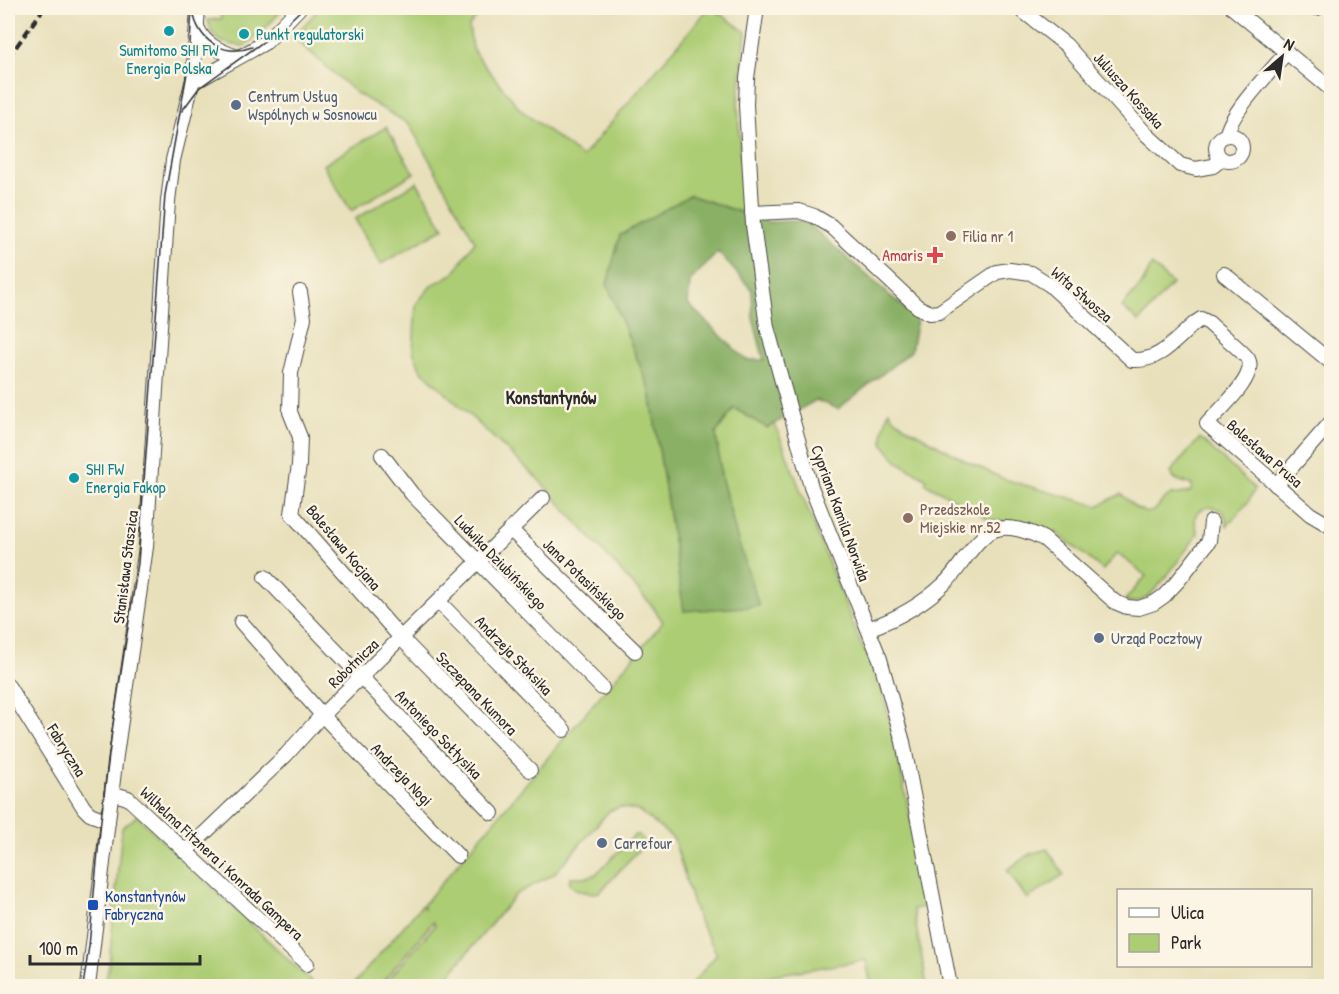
<svg xmlns="http://www.w3.org/2000/svg" width="1339" height="994" font-family="'Patrick Hand',sans-serif">
<style>
.green{fill:#adcd75;stroke:#6c7c50;stroke-width:1.5}
.forest{fill:#8ab066;stroke:#5a6e48;stroke-width:1.5;fill-rule:evenodd}
.lines{fill:none;stroke-linecap:round;stroke-linejoin:round}
.minor-casing{stroke:#474641;stroke-width:16}
.minor{stroke:#fff;stroke-width:14}
.tram{stroke:#2b2b2b;stroke-width:1.5}
.rail{stroke:#2b2b2b;stroke-width:4;stroke-dasharray:9 4.5;stroke-linecap:butt}
.culture-dot{fill:#0f9aa8;stroke:#fcf5e5;stroke-width:2}
.service-dot{fill:#5c6f8a;stroke:#fcf5e5;stroke-width:2}
.education-dot{fill:#8d6e63;stroke:#fcf5e5;stroke-width:2}
.health-dot{fill:#e0444e;stroke:#fcf5e5;stroke-width:2}
.transit-dot{fill:#1a4fb4;stroke:#fcf5e5;stroke-width:2}
.labels{text-anchor:middle;dominant-baseline:central;stroke-width:5;stroke-linejoin:round;paint-order:stroke}
.culture-label{font-size:16px;fill:#0d838f;stroke:#fcf5e5;text-anchor:start}
.street-label{font-size:16px;fill:#2b2b2b;stroke:#fcf5e5}
.service-label{font-size:16px;fill:#4e5e75;stroke:#fcf5e5;text-anchor:start}
.education-label{font-size:16px;fill:#785e54;stroke:#fcf5e5;text-anchor:start}
.health-label{font-size:16px;fill:#be3a42;stroke:#fcf5e5;text-anchor:end}
.transit-label{font-size:16px;fill:#164399;stroke:#fcf5e5;text-anchor:start}
.neighbourhood-label{font-size:18px;font-weight:bold;fill:#2b2b2b;stroke:#fcf5e5}
</style>
<rect width="100%" height="100%" fill="#fcf5e5"/>
<filter id="ink" filterUnits="userSpaceOnUse"><feTurbulence type="fractalNoise" baseFrequency=".0167" numOctaves="2"/><feDisplacementMap in="SourceGraphic" scale="12" xChannelSelector="R" yChannelSelector="G"/><feConvolveMatrix kernelMatrix="1 2 1 2 8 2 1 2 1" color-interpolation-filters="sRGB"/></filter>
<filter id="wash" filterUnits="userSpaceOnUse"><feTurbulence type="fractalNoise" baseFrequency=".008" numOctaves="4" result="noise"/><feDisplacementMap in="SourceGraphic" scale="24" xChannelSelector="R" yChannelSelector="G"/><feGaussianBlur stdDeviation="1.35" result="paint"/><feColorMatrix in="noise" values="0 0 0 0 0 0 0 0 0 0 0 0 0 0 0 0 0 1.4 0 .05"/><feComposite in="paint" operator="in"/></filter>
<g filter="url(#wash)">
<rect width="100%" height="100%" fill="#e8e0bb"/>
<g class="green">
<path d="M221 8H284L261 33 244 46C223 44 212 42 208 20L221 19Z"/>
<path d="M320 8H485L469 26 472 46 476 55 521 110 582 157 709 8H712L746 32 738 102 743 213 689 195 607 284 650 391 684 611 736 534 721 476 716 433 734 408 767 428 775 424 820 541 861 644 879 677 895 743 928 906 913 909 927 986H871L866 960 729 982V986H690L717 954 699 921 692 901 674 839 639 811 620 807 609 811 554 874 516 894 440 986H383L435 925 433 922 379 986H352L422 905 425 909 423 905 663 622 653 607 538 479 421 370 413 351 416 304 431 286 454 273 475 241 409 124 356 93 293 37Z"/>
<path d="M386 127 414 173 351 211 323 165Z"/>
<path d="M417 182 444 228 381 264 355 219Z"/>
<path d="M1152 265 1172 284 1139 322 1122 307 1142 284Z"/>
<path d="M889 410 893 417 906 427 966 461 1004 479 1098 506 1121 494 1136 508 1147 513C1160 510 1158 503 1167 497 1174 492 1183 496 1191 491L1192 485 1174 479 1171 472 1200 438 1255 489 1248 502 1227 526C1226 523 1227 519 1225 516 1220 503 1196 505 1195 519 1195 524 1197 530 1198 534 1184 552 1161 588 1143 600 1138 603 1130 603 1125 600L1146 576 1117 553 1103 570 1056 532 1051 539 1019 525 989 519 925 483 927 479 898 462 883 444V431Z"/>
<path d="M137 816 316 986H105L109 964 122 828Z"/>
<path d="M635 835H639L642 839 643 845 600 892C589 894 575 892 569 882L571 877H588L596 874Z"/>
<path d="M1047 849 1064 874 1027 899 1007 870 1030 854Z"/>
</g>
<path class="forest" d="M690 195 768 222 805 221 917 319 911 351 838 409 816 400 767 428 734 408 716 433 721 476 736 534 759 606 684 611 650 391 607 284 620 235ZM718 252 752 290 753 318 764 360H746L688 304 690 281Z"/>
</g>
<g filter="url(#ink)">
<g class="lines">
<defs>
<g id="minor">
<path d="M757 8 747 78 746 105 753 225 767 327 811 487 880 659 903 742 950 986"/>
<path d="M1019 8 1066 45 1146 134 1180 165 1196 169 1213 166 1222 159"/>
<path d="M1233 8 1332 90"/>
<path d="M1316 8H1317"/>
<path d="M197 27C204 45 220 51 237 57"/>
<path d="M193 79 202 78 266 42 299 8"/>
<path d="M1227 134C1230 113 1272 70 1287 52"/>
<circle cx="1229" cy="148" r="13"/>
<path d="M752 213 799 211 814 216 831 226 918 307 930 313 939 312 997 272 1010 270 1031 273 1050 285 1132 360C1160 362 1175 340 1195 323L1201 319 1209 323C1218 332 1242 350 1248 359 1258 377 1218 411 1207 424L1310 514 1332 527"/>
<path d="M1224 274 1332 363"/>
<path d="M300 292 304 318 291 373 290 412 300 437 299 465 292 514 401 638 530 770"/>
<path d="M382 455 412 494 602 688"/>
<path d="M1276 485 1332 421"/>
<path d="M511 530 635 651"/>
<path d="M265 577 492 813"/>
<path d="M439 602 564 730"/>
<path d="M241 622 322 715 458 856"/>
<path d="M868 629C896 619 922 605 944 584 960 570 974 538 994 530 1009 524 1031 532 1044 539L1115 602 1127 607 1139 608 1154 603 1164 596 1178 581 1209 541 1211 522"/>
<path d="M8 686 84 808 90 814 108 821"/>
<path d="M111 793 128 798 307 964"/>
<path d="M185 852 286 755 322 715 543 498"/>
<path d="M88 986 116 755 146 547 168 201 173 160 193 79 198 8"/>
</g>
</defs>
<use href="#minor" class="minor-casing"/>
<use href="#minor" class="minor"/>
<g class="tram">
<path d="M194 16C201 43 226 57 252 47"/>
<path d="M182 111 199 88 281 29 302 9"/>
<path d="M83 986 89 946 101 820 112 731 138 563 165 195 189 62 192 8"/>
</g>
<path class="rail" d="M8 58 44 8"/>
</g>
</g>
<g class="culture-dot">
<circle cx="169" cy="31" r="6"/>
<circle cx="244" cy="34" r="6"/>
<circle cx="74" cy="478" r="6"/>
</g>
<g class="service-dot">
<circle cx="236" cy="105" r="6"/>
<circle cx="1099" cy="638" r="6"/>
<circle cx="602" cy="843" r="6"/>
</g>
<g class="education-dot">
<circle cx="951" cy="236" r="6"/>
<circle cx="908" cy="518" r="6"/>
</g>
<path class="health-dot" d="M932 246h6v6h6v6h-6v6h-6v-6h-6v-6h6z"/>
<rect class="transit-dot" x="87" y="899" width="12" height="12" rx="3"/>
<g class="labels">
<g class="culture-label">
<text x="256" y="34">Punkt regulatorski</text>
<text x="169" y="50" text-anchor="middle">Sumitomo SHI FW<tspan x="169" dy="18">Energia Polska</tspan></text>
<text x="86" y="469">SHI FW<tspan x="86" dy="18">Energia Fakop</tspan></text>
</g>
<g class="street-label">
<text transform="translate(1129 90) rotate(48)">Juliusza Kossaka</text>
<text transform="translate(1082 294) rotate(41)">Wita Stwosza</text>
<text transform="translate(1265 453) rotate(41)">Bolesława Prusa</text>
<text transform="translate(841 513) rotate(70)">Cypriana Kamila Norwida</text>
<text transform="translate(344 547) rotate(50)">Bolesława Kocjana</text>
<text transform="translate(501 562) rotate(46)">Ludwika Dziubińskiego</text>
<text transform="translate(125 567) rotate(-83)">Stanisława Staszica</text>
<text transform="translate(585 579) rotate(44)">Jana Potasińskiego</text>
<text transform="translate(514 655) rotate(46)">Andrzeja Stoksika</text>
<text transform="translate(353 663) rotate(-44)">Robotnicza</text>
<text transform="translate(477 693) rotate(46)">Szczepana Kumora</text>
<text transform="translate(439 734) rotate(46)">Antoniego Sołtysika</text>
<text transform="translate(67 750) rotate(58)">Fabryczna</text>
<text transform="translate(402 774) rotate(46)">Andrzeja Nogi</text>
<text transform="translate(222 863) rotate(43)">Wilhelma Fitznera i Konrada Gampera</text>
</g>
<g class="service-label">
<text x="248" y="96">Centrum Usług<tspan x="248" dy="18">Wspólnych w Sosnowcu</tspan></text>
<text x="1111" y="638">Urząd Pocztowy</text>
<text x="614" y="843">Carrefour</text>
</g>
<g class="education-label">
<text x="963" y="236">Filia nr 1</text>
<text x="920" y="509">Przedszkole<tspan x="920" dy="18">Miejskie nr.52</tspan></text>
</g>
<g class="health-label">
<text x="923" y="255">Amaris</text>
</g>
<g class="transit-label">
<text x="105" y="896">Konstantynów<tspan x="105" dy="18">Fabryczna</tspan></text>
</g>
<g class="neighbourhood-label">
<text x="551" y="397">Konstantynów</text>
</g>
</g>
<rect width="1339" height="994" fill="none" stroke="#fcf5e5" stroke-width="30"/>
<rect x="1117" y="889" width="195" height="78" fill="#fcf5e5" stroke="#a8a49b" stroke-width="1.5"/>
<rect x="1129" y="908" width="30" height="9" fill="#ffffff" stroke="#a8a49b" stroke-width="1.5"/>
<text x="1171" y="919" font-size="18" fill="#2b2b2b">Ulica</text>
<rect x="1129" y="934" width="30" height="18" fill="#adcd75" stroke="#a8a49b" stroke-width="1.5"/>
<text x="1171" y="949" font-size="18" fill="#2b2b2b">Park</text>
<g transform="translate(1282 57) rotate(29)" stroke="#fcf5e5" stroke-width="4.5" paint-order="stroke">
<path d="M0-4.5L10 22L0 15L-10 22Z" fill="#2b2b2b"/>
<text y="-9" font-size="16" font-weight="bold" text-anchor="middle" fill="#2b2b2b">N</text>
</g>
<path d="M30 955v9h170v-9" fill="none" stroke="#2b2b2b" stroke-width="3"/>
<text x="39" y="955" font-size="18" fill="#2b2b2b" stroke="#fcf5e5" stroke-width="4.5" paint-order="stroke">100 m</text>
</svg>
